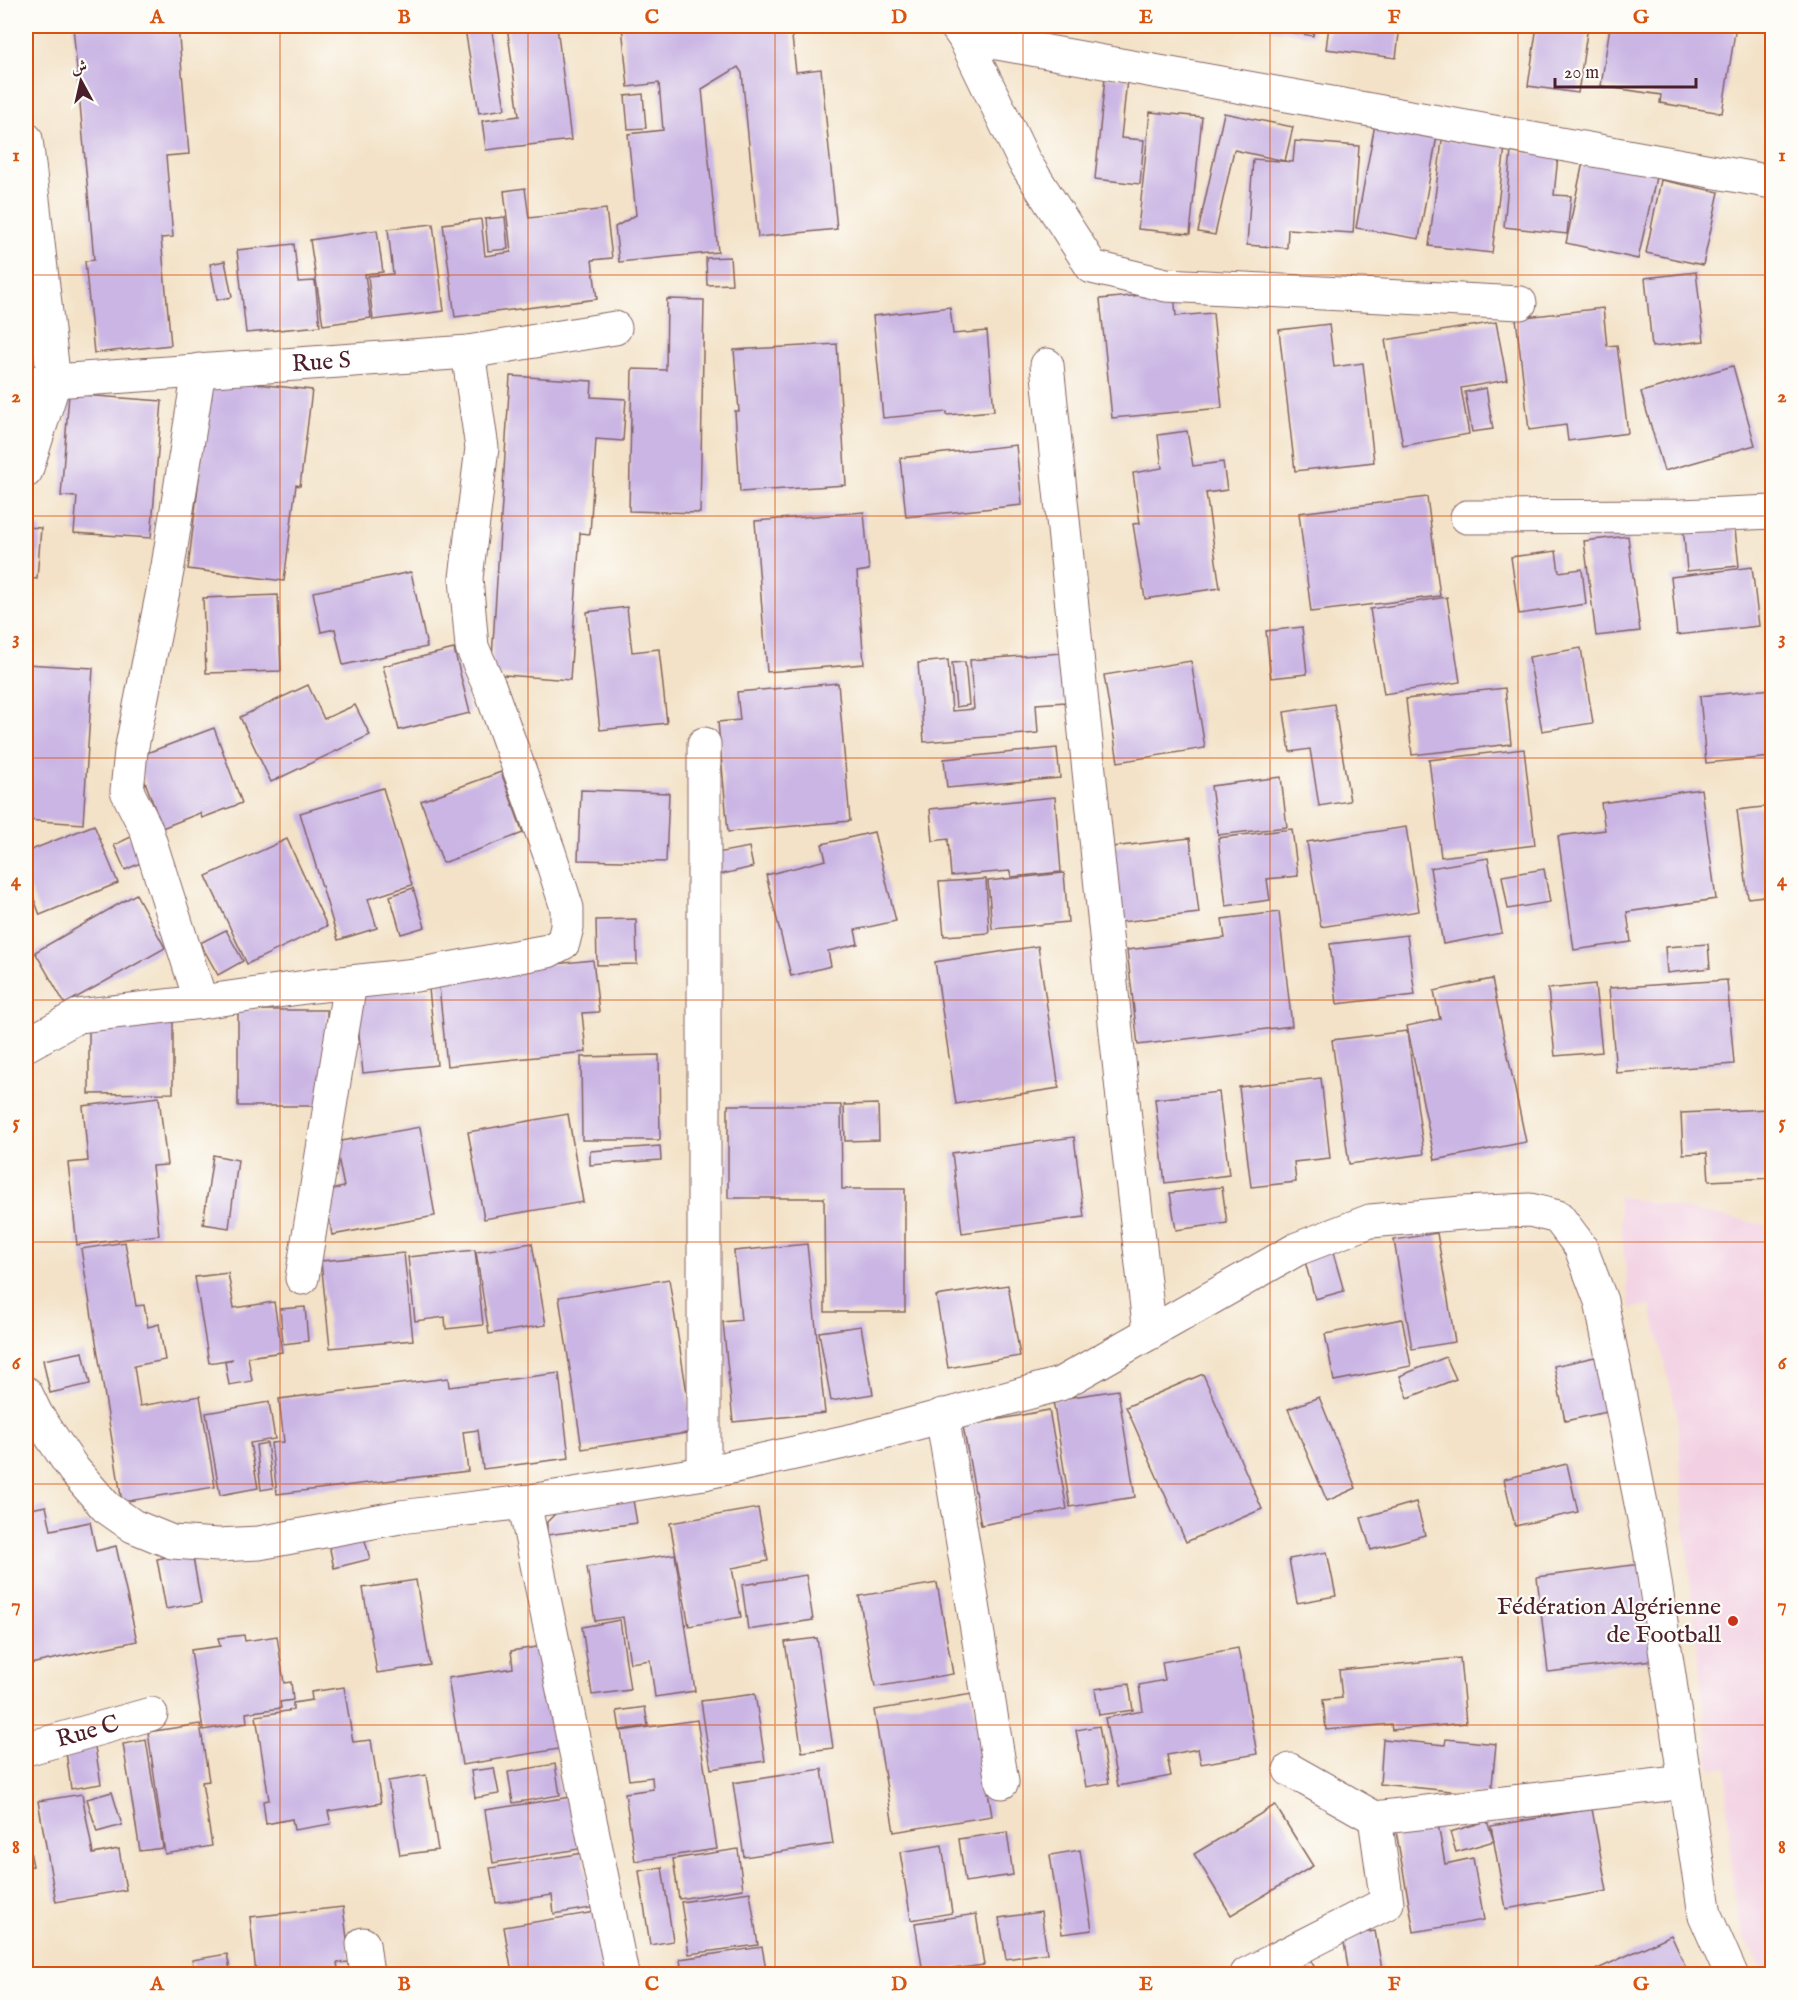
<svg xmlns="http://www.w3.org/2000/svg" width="1798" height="2000" font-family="'IM FELL English',Amiri,serif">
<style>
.built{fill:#f2cfe2}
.building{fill:#cab5e4}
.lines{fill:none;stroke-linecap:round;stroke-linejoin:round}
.minor-casing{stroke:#856362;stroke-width:35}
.minor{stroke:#fff;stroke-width:33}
.grid{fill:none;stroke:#d8530f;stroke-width:1.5;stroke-opacity:0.55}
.poi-dot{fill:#c8321e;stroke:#fdfcf7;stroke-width:2}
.labels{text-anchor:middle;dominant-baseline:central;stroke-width:4.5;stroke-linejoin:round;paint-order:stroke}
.street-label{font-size:24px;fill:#4a1f2b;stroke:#fdfcf7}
.poi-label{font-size:24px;fill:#4a1f2b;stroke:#fdfcf7;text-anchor:end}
.neatline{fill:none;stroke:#d8530f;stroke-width:2}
.grid-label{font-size:20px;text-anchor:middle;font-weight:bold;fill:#d8530f}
</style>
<rect width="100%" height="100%" fill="#fdfcf7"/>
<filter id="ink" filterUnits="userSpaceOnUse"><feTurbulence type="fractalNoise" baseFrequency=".0167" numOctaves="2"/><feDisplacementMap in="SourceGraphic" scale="12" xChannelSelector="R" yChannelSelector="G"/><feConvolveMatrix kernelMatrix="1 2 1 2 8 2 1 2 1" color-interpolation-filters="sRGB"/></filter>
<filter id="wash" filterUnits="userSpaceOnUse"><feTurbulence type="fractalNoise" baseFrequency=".008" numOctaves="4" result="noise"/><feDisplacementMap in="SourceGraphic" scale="24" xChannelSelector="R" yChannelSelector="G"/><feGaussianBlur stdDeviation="1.35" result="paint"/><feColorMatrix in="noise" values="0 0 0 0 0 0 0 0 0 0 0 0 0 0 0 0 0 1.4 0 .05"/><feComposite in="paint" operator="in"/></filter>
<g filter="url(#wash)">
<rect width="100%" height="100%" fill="#f3e2c7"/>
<path class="built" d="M1618 1196 1772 1226V1974H1765L1743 1936 1731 1876 1726 1768 1710 1770 1685 1530 1677 1414 1651 1306 1630 1308Z"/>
<g id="blocks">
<g class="building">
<path d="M73 26H178L189 154 166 156 173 237 161 238 171 345 94 353 85 261 94 260Z"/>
<path d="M483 26H491L505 109 479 113 465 29Z"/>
<path d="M507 26H557L571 140 486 150 482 121 519 116Z"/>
<path d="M622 26H786L792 37 796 72 821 69 837 229 758 237 742 73 738 67 702 89 718 252 619 262 615 227 636 215 628 134 663 130 659 83 628 87Z"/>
<path d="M1256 26H1315L1313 36Z"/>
<path d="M1329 26H1400L1396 58 1326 49Z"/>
<path d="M1521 26H1588L1578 93 1528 86 1536 32 1520 29Z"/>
<path d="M1610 26H1736L1722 113 1660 103 1661 95 1601 86Z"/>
<path d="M1105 77 1127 79 1121 138 1144 140 1140 184 1095 179Z"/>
<path d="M643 94 646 128 628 129 625 96Z"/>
<path d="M1150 112 1202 117 1190 234 1138 229Z"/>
<path d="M1224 113 1293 127 1285 161 1234 150 1215 235 1198 232Z"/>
<path d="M1377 113 1439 124 1419 239 1356 228Z"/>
<path d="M1442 140 1505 147 1492 253 1429 246Z"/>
<path d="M1295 141 1359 146 1353 233 1288 229 1287 248 1247 245 1253 159 1293 162Z"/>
<path d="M1511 151 1558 156 1554 195 1571 196 1567 234 1504 227Z"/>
<path d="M1584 157 1657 173 1638 259 1566 243Z"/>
<path d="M1661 180 1719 192 1703 265 1646 253Z"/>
<path d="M525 188 529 218 606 209 612 258 592 260 597 299 455 317 443 224 481 219 485 256 511 252 504 191Z"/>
<path d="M505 217 508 249 488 251 485 219Z"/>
<path d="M433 224 444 311 373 320 368 276 393 274 388 229Z"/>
<path d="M377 230 383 272 365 274 371 318 323 325 310 240Z"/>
<path d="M294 244 298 282 315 281 320 326 246 333 237 250Z"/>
<path d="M730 257 732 284 707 285 706 258Z"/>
<path d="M225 261 232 297 217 300 210 264Z"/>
<path d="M1696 272 1704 341 1652 347 1645 278Z"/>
<path d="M1174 292 1176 316 1213 313 1222 408 1112 418 1100 299Z"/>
<path d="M667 299 704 300 700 513 629 511 632 369 666 370Z"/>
<path d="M950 307 953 334 987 331 994 411 947 415V412L883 418 873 316Z"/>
<path d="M1603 308 1607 346 1617 345 1628 433 1568 441 1566 425 1529 430 1516 318Z"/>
<path d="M1496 322 1507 380 1461 388 1469 434 1403 446 1385 340Z"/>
<path d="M1329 324 1334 367 1363 363 1374 462 1295 471 1279 330Z"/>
<path d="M837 344 846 485 740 492 735 411H739L734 350Z"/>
<path d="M1733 366 1755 445 1664 471 1641 392Z"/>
<path d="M510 376 592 381 591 397 626 399 623 441 596 439 590 534 580 533 570 680 491 674Z"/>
<path d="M211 379 312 390 300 486 296 485 284 581 188 569Z"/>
<path d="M1486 388 1493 429 1472 432 1465 392Z"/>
<path d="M69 394 162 401 151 538 74 533 77 497 61 496Z"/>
<path d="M1187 431 1193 466 1223 462 1227 490 1206 493 1220 588 1145 599 1133 524 1140 523 1133 473 1162 468 1158 435Z"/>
<path d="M1016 445 1022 505 906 517 900 458Z"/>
<path d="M1427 497 1440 596 1311 612 1299 513Z"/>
<path d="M864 512 869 570 857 572 864 664 767 672 755 521Z"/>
<path d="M1734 520 1739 566 1687 571 1683 525Z"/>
<path d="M26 527 41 528 37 579 26 578Z"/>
<path d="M1628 536 1640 631 1596 636 1584 541Z"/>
<path d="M1556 551 1559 572 1582 569 1586 604 1519 614 1511 557Z"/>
<path d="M1752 567 1759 626 1677 635 1671 577Z"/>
<path d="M411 572 427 647 343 665 335 629 321 632 313 592Z"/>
<path d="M278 595 281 671 206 673 203 598Z"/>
<path d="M1447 597 1460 682 1384 694 1370 609Z"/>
<path d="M627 607 632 652 659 649 667 723 600 730 587 612Z"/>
<path d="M1302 627 1307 674 1271 678 1266 631Z"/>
<path d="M1768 642H1772V670H1771Z"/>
<path d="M1581 648 1593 723 1542 731 1529 657Z"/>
<path d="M454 649 470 713 399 730 383 666Z"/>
<path d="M1062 653 1066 702 1036 704 1038 733 924 742 918 663 948 660 952 711 974 709 970 660Z"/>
<path d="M1191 661 1205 748 1118 762 1104 675Z"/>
<path d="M965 662 969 705 956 707 952 663Z"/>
<path d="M26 664 93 668 83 824 26 820Z"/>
<path d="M838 683 850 821 728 832 718 722 740 720 737 692Z"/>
<path d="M308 685 324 719 355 705 370 735 271 782 240 717Z"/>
<path d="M1505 688 1511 744 1412 755 1406 699Z"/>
<path d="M1772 689V757L1706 763 1700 696Z"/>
<path d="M1334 704 1350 801 1319 806 1310 749 1290 752 1284 712Z"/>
<path d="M214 728 242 803 202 818 200 813 162 828 136 757Z"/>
<path d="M1057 748 1060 778 947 788 944 759Z"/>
<path d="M1524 749 1535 845 1441 857 1429 760Z"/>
<path d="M501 772 523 833 443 863 421 801Z"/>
<path d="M1281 777 1287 827 1218 835 1211 786Z"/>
<path d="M383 788 412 885 368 899 377 928 338 940 300 813Z"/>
<path d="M1701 789 1716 899 1627 912 1631 942 1574 950 1558 836 1605 830 1601 803Z"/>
<path d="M581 790 669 793 666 862 578 860Z"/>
<path d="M1055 797 1061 872 1011 877 1010 871 951 876 948 839 933 841 930 809Z"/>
<path d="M1772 806V895L1748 898 1737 810Z"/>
<path d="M94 825 118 883 40 915 26 878V852Z"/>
<path d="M1406 827 1419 911 1321 927 1307 842Z"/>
<path d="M1292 829 1298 876 1267 879 1270 900 1226 906 1218 838Z"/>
<path d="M874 832 896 921 855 930 858 944 828 951 831 966 791 976 766 875 826 860 822 844Z"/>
<path d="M135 835 147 860 125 870 114 845Z"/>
<path d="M1190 838 1199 913 1121 922 1112 847Z"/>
<path d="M287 839 327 926 247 964 206 876Z"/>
<path d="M749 847 753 867 710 877 706 855Z"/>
<path d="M1488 858 1502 933 1443 944 1430 868Z"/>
<path d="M1544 869 1550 902 1508 909 1502 876Z"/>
<path d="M1064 873 1068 922 992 929 988 881Z"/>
<path d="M986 879 989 933 944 936 939 882Z"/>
<path d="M413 888 425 927 401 934 390 896Z"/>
<path d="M136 894 165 948 65 1004 35 952Z"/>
<path d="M1279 912 1292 1026 1138 1045 1127 950 1225 938 1222 919Z"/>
<path d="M636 919 637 964 597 965 596 920Z"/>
<path d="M226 930 243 961 218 975 200 943Z"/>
<path d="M1407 935 1415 995 1337 1004 1330 944Z"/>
<path d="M1708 944 1710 968 1667 973 1665 947Z"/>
<path d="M1038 946 1059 1088 956 1104 935 962Z"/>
<path d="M593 960 599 1012 582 1013 586 1052 447 1066 438 976Z"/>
<path d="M1492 979 1526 1142 1435 1160 1407 1026 1440 1019 1434 991Z"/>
<path d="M1727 980 1734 1064 1616 1073 1609 988Z"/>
<path d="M1595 984 1602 1052 1555 1056 1548 989Z"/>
<path d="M429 989 437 1065 363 1073 355 996Z"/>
<rect x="238" y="1010" width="89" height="96"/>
<path d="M89 1021H173V1093L89 1094Z"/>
<path d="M1407 1031 1424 1154 1349 1164 1332 1040Z"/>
<path d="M659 1055 660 1140H582L581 1057Z"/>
<path d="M1321 1078 1330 1158 1294 1162 1296 1182 1251 1187 1239 1087Z"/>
<path d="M1772 1090V1178L1709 1181 1707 1153 1683 1154 1681 1113 1768 1109 1766 1091Z"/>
<path d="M1219 1092 1229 1175 1165 1183 1155 1099Z"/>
<path d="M159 1097 167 1165 152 1166 159 1235 77 1245 68 1163 88 1161 83 1106Z"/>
<path d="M878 1104 879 1140 845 1141 844 1105Z"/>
<path d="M728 1105H841L842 1189H905V1312H825L824 1198H728Z"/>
<path d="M568 1114 583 1202 484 1219 468 1132Z"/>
<path d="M420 1127 435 1216 332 1235 325 1191 344 1187 335 1142Z"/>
<path d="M1074 1137 1084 1217 962 1233 952 1153Z"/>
<path d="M660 1146 661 1160 590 1165V1151Z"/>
<path d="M213 1155 238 1160 229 1228 203 1224Z"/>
<path d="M1222 1187 1227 1223 1176 1230 1170 1193Z"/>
<path d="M1437 1233 1455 1342 1412 1349 1394 1240Z"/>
<path d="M125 1242 136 1306 144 1305 148 1327 159 1324 165 1360 134 1366 140 1406 200 1396 215 1487 122 1502 81 1249Z"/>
<path d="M1330 1242 1344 1291 1315 1299 1302 1250Z"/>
<path d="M532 1243 546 1325 489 1334 476 1252Z"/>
<path d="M807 1244 825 1413 733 1422 723 1322 741 1320 734 1251Z"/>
<path d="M475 1250 483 1325 446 1329 445 1317 415 1321 408 1257Z"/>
<path d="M404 1253 413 1340 330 1348 321 1261Z"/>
<path d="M228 1273 234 1308 274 1302 282 1352 248 1357 252 1381 229 1385 225 1362 233 1359 209 1363 195 1277Z"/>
<path d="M669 1279 693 1432 582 1449 559 1297Z"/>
<path d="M1008 1285 1020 1356 948 1368 936 1296Z"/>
<path d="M305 1307 308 1341 283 1344 280 1309Z"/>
<path d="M1402 1319 1411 1366 1334 1381 1325 1334Z"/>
<path d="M861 1326 873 1394 831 1401 819 1332Z"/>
<path d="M83 1352 90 1384 50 1393 43 1360Z"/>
<path d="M1446 1357 1456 1379 1408 1398 1400 1376Z"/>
<path d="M1595 1357 1607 1412 1565 1421 1554 1366Z"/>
<path d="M559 1373 569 1458 483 1469 478 1430 463 1432 468 1471 277 1494 271 1443 284 1442 279 1399 448 1378 449 1387Z"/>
<path d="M1203 1374 1262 1509 1186 1542 1126 1407Z"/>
<path d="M1118 1390 1135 1497 1070 1507 1053 1400Z"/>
<path d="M1319 1397 1356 1488 1327 1501 1288 1409Z"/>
<path d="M269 1402 275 1439 250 1443 258 1488 220 1495 206 1413Z"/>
<path d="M1049 1410 1067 1509 981 1525 963 1426Z"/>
<path d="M267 1443 273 1488 261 1490 256 1445Z"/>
<path d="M1567 1464 1578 1512 1515 1526 1504 1479Z"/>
<path d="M633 1500 637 1523 547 1535V1522L557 1512Z"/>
<path d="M1416 1502 1425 1535 1371 1550 1361 1518Z"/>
<path d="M46 1506 51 1530 90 1522 96 1551 116 1546 137 1641 30 1664 26 1641V1538L30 1537 26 1510Z"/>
<path d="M758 1508 768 1561 732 1568 741 1617 689 1626 670 1523Z"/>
<path d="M364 1537 370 1559 334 1568 329 1545Z"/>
<path d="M192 1552 201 1603 166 1609 157 1559Z"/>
<path d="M1327 1552 1336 1596 1297 1603 1289 1559Z"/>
<path d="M675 1554 695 1691 655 1697 650 1660 630 1663 623 1617 595 1621 587 1567Z"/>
<path d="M1641 1564 1652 1660 1548 1672 1537 1577Z"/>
<path d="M806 1575 813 1620 748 1630 742 1585Z"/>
<path d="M416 1580 430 1665 377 1673 363 1588Z"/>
<path d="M937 1583 953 1674 875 1687 859 1596Z"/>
<path d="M620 1620 630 1690 592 1695 582 1627Z"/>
<path d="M244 1635 245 1641 277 1636 284 1683 291 1682 293 1700 280 1702 281 1708 246 1713 247 1723 203 1730 191 1650 220 1646 218 1638Z"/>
<path d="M817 1638 833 1748 802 1752 785 1642Z"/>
<path d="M543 1646 559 1749 462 1765 448 1678 513 1668 511 1651Z"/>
<path d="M1238 1648 1257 1754 1201 1764 1198 1749 1167 1755 1171 1776 1118 1786 1105 1718 1143 1711 1139 1685 1165 1680 1162 1662Z"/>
<path d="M1460 1658 1466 1723 1392 1730 1391 1724 1326 1730 1323 1700 1342 1698 1339 1670Z"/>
<path d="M1129 1684 1133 1710 1099 1715 1095 1689Z"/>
<path d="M344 1687 353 1742 371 1740 381 1803 328 1811 331 1824 294 1830 292 1819 266 1824 263 1801 269 1800 256 1716 293 1710V1703L312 1700 311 1692Z"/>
<path d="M755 1694 765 1761 711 1769 701 1701Z"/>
<path d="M972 1694 992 1816 894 1832 874 1710Z"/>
<path d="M645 1707 648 1726 620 1730 617 1711Z"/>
<path d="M697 1720 717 1849 635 1861 625 1793 653 1789 652 1777 629 1780 621 1731Z"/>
<path d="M200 1724 209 1781 202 1782 212 1846 165 1854 148 1732Z"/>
<path d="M1099 1726 1109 1783 1086 1787 1076 1730Z"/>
<path d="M1383 1739 1445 1745 1446 1739 1496 1744 1491 1795 1380 1784Z"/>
<path d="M146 1740 163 1848 140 1851 123 1744Z"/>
<path d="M95 1747 101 1784 71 1789 66 1752Z"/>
<path d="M555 1764 560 1795 513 1803 508 1772Z"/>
<path d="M494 1768 499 1794 475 1798 471 1771Z"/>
<path d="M822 1769 833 1844 744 1857 733 1783Z"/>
<path d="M426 1775 438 1850 400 1855 388 1781Z"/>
<path d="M112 1792 122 1825 97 1832 87 1799Z"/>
<path d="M82 1794 93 1854 119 1849 126 1890 56 1902 38 1801Z"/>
<path d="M571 1797 579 1849 493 1863 485 1810Z"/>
<path d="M1275 1805 1313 1866 1231 1915 1194 1854Z"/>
<path d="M1592 1809 1607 1891 1506 1909 1491 1826Z"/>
<path d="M1487 1821 1494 1841 1456 1852 1450 1832Z"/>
<path d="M1438 1824 1445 1864 1473 1858 1484 1920 1414 1932 1396 1831Z"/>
<path d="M26 1832 33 1866 26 1867Z"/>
<path d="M1007 1832 1013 1875 965 1882 959 1839Z"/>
<path d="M942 1845 952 1913 911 1920 900 1852Z"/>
<path d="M738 1849 743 1889 679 1899 673 1859Z"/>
<path d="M1080 1850 1092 1930 1062 1934 1050 1855Z"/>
<path d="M583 1853 591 1908 554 1914 552 1895 496 1903 490 1868Z"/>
<path d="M662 1867 673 1941 650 1945 639 1871Z"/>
<path d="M750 1892 758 1945 689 1954 681 1902Z"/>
<path d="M343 1907 350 1962 337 1963 339 1974H256L250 1917Z"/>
<path d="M601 1911 611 1974H512L504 1927Z"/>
<path d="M1041 1912 1047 1953 1006 1959 999 1918Z"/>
<path d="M976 1914 984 1965 923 1973 915 1923Z"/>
<path d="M1375 1931 1383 1974H1349L1343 1936Z"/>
<path d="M1671 1935 1689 1974H1587Z"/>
<path d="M762 1947 767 1974H682L680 1959Z"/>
<path d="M227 1954 231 1974H195L192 1960Z"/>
<path d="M1310 1959 1318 1974H1279Z"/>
<path d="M489 1970 490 1974H467V1973Z"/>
</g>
</g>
</g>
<g filter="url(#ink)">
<use href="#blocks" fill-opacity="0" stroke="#856362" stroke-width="1.5"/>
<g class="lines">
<defs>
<g id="minor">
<path d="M956 26 964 37 1024 161 1092 267 1166 285 1520 303"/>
<path d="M964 37 1772 182"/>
<path d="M26 139 54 382 26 471"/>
<path d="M1047 365 1125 1119 1150 1333"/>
<path d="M199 370 168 566 131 751 127 791 146 829 201 1002"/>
<path id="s1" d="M26 383 468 352 615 328"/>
<path d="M1467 517 1681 516 1772 512"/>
<path d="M704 744V1473"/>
<path d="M26 1045 78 1016 201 1002 313 986 416 975 548 951 563 943 567 927V908L549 852 490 688 472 647 466 578 482 448 468 352"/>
<path d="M302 1278 350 983"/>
<path d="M26 1393 36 1414 74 1470 106 1507 133 1526 172 1542 218 1545 259 1543 400 1517 524 1502 704 1473 858 1439 1060 1384 1297 1249 1370 1221 1462 1213 1530 1210 1558 1217 1580 1246 1601 1301 1650 1549 1705 1915 1731 1974"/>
<path d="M942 1415 1002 1782"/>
<path d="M524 1502 622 1974"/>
<path id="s2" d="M26 1749 151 1714"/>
<path d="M1290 1770 1375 1818 1685 1782"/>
<path d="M363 1944 367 1974"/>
<path d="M1247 1974 1387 1903 1375 1818"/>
</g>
</defs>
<use href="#minor" class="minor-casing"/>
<use href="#minor" class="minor"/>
</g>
</g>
<path class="grid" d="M280 26V1974M528 26V1974M775 26V1974M1023 26V1974M1270 26V1974M1518 26V1974M26 275H1772M26 516H1772M26 758H1772M26 1000H1772M26 1242H1772M26 1484H1772M26 1725H1772"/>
<circle class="poi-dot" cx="1733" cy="1621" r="6"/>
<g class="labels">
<g class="street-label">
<text stroke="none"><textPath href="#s1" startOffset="296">Rue S</textPath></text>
<text stroke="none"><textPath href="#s2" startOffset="64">Rue C</textPath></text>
</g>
<g class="poi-label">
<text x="1721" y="1607">Fédération Algérienne<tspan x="1721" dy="28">de Football</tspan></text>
</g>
</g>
<rect width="1798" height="2000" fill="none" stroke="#fdfcf7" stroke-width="66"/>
<g transform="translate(81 81) rotate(352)" stroke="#fdfcf7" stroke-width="4.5" paint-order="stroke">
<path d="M0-4.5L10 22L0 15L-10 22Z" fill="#4a1f2b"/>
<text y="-9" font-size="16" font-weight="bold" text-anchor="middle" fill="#4a1f2b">ش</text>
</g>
<path d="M1555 78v9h141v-9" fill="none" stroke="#4a1f2b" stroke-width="3"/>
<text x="1564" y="78" font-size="18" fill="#4a1f2b" stroke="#fdfcf7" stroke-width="4.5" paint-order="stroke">20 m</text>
<rect x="33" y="33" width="1732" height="1934" class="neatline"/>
<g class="grid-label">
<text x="157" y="23">A</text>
<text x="404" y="23">B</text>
<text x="652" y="23">C</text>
<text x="899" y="23">D</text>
<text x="1146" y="23">E</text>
<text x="1394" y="23">F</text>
<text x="1641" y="23">G</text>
<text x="16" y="161">1</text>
<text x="1782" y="161">1</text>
<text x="16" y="402">2</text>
<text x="1782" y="402">2</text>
<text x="16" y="644">3</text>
<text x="1782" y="644">3</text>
<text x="16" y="886">4</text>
<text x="1782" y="886">4</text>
<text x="16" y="1128">5</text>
<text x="1782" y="1128">5</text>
<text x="16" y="1369">6</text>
<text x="1782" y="1369">6</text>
<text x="16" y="1611">7</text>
<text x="1782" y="1611">7</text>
<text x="16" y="1853">8</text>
<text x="1782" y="1853">8</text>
<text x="157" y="1990">A</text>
<text x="404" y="1990">B</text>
<text x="652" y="1990">C</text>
<text x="899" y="1990">D</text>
<text x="1146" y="1990">E</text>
<text x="1394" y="1990">F</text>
<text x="1641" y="1990">G</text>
</g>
</svg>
